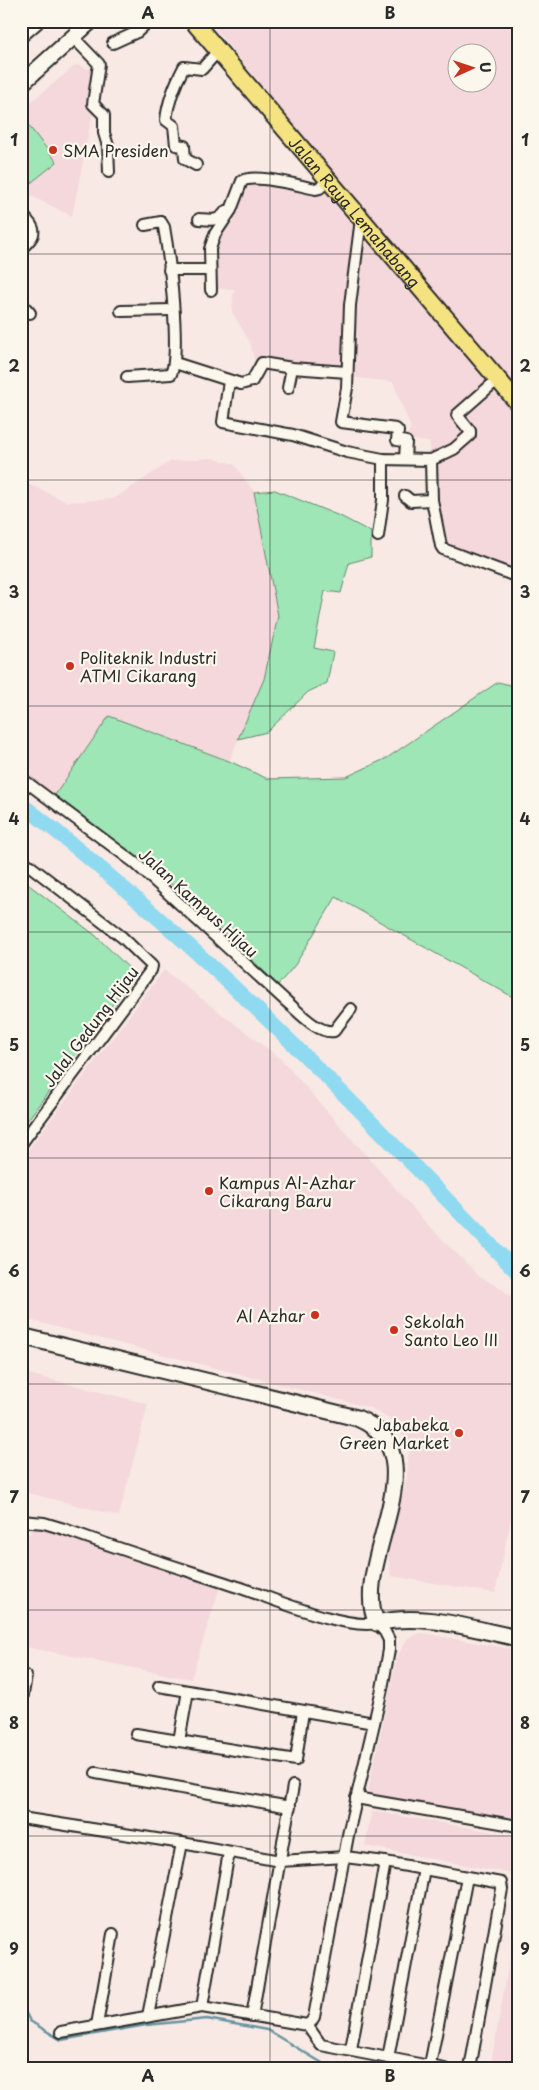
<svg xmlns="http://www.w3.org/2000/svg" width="539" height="2090" font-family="'Playpen Sans',sans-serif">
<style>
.built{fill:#f4d8db;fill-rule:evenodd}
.green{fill:#9ee6b5;stroke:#648870}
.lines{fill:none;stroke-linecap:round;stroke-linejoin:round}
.stream{stroke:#6794a1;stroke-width:2.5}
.river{stroke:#8fdaf0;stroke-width:15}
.street-casing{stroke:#2b2b2b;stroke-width:14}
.secondary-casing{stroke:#2b2b2b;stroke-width:19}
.primary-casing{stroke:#2b2b2b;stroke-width:20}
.street{stroke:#fbf7ec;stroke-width:10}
.secondary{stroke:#fbf7ec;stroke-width:15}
.primary{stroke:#f5e382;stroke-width:16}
.grid{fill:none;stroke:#2b2b2b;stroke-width:1;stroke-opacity:0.55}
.poi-dot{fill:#c8321e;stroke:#fbf7ec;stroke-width:2}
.labels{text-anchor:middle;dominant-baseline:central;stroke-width:4.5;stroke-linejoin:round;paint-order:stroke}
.poi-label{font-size:16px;fill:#2b2b2b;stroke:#fbf7ec;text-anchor:start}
.street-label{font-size:16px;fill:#2b2b2b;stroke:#fbf7ec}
.neatline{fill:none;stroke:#2b2b2b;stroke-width:2}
.grid-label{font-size:16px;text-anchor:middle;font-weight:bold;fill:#2b2b2b}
</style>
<rect width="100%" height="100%" fill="#f8e9e4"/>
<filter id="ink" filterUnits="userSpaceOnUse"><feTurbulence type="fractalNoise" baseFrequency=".02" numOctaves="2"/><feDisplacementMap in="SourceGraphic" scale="10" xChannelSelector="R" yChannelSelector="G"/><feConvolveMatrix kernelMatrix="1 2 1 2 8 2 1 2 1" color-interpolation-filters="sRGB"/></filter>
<g filter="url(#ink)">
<g class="built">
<path d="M209 21H518V578L446 549 432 502 433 462 429 442 404 439 411 428 393 382 349 377 255 363 250 342 232 312 234 289H211L212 252 250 185 271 181 324 195 344 189ZM456 52H486V82H456Z"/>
<path d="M76 65 101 72 72 216 21 191V110Z"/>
<path d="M212 458 234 464 254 492 278 616 264 679 229 761 109 717 55 795 21 770V481L68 502 114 499 171 461Z"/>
<path d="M164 970 281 1059 426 1223 480 1277 502 1289 518 1303V1487L495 1593 391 1576 388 1555 407 1477 409 1446 393 1421 371 1408 21 1318V1159Z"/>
<path d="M21 1372 148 1404 119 1516 21 1491Z"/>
<path d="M37 1518 222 1580 191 1679 21 1646V1534H30Z"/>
<path d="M421 1633 518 1650V1823L367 1796 397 1657 408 1638Z"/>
<path d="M372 1811 518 1836V1875L365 1846Z"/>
<path d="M518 1911V2069H490Z"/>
</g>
<g class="green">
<path d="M25 121 57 162 22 190 21 124Z"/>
<path d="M275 490 342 517 371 532V557L349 563 341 593 325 591 314 648 333 652 327 683 308 692 267 732 238 739 264 679 278 616 254 492Z"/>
<path d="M498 682 518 687V1000L336 897 295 965 278 985 183 893 55 795 109 716 229 761 268 779 346 777 387 758Z"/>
<path d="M21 879 95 935 135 974 21 1129Z"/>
</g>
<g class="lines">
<path class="stream" d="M21 2004 30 2021 61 2040 146 2025 207 2019 267 2030 324 2064 348 2069"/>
<path class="river" d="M21 804C66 837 107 874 149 910 279 1024 398 1149 518 1273"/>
<defs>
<g id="street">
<path d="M73 37 99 64 93 104 104 115V133L108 146 109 172"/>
<path d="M113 43 137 32 149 21"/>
<path d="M196 165 185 159 184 146 176 145 174 126 166 120C168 101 175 84 184 67L202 69 218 51"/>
<path d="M21 213C36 230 39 232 21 249"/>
<path d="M199 219C211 220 219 222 226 211"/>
<path d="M361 219 350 305 347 388 341 422 396 429 398 431 397 440 406 442 405 459"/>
<path d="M169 270H210"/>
<path d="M211 290 210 249 215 234 231 210 242 181C255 173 300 186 316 189L320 188 327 180"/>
<path d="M21 303 30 313"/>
<path d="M121 311 173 310"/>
<path d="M175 363 241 384 252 381 262 363 292 368 347 372"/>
<path d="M127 377 171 374C181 351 169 255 164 227L161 222 145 225"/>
<path d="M229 381 223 422 293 435 347 452 383 459 431 460 432 500 441 546 443 549 518 577"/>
<path d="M288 388 292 368"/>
<path d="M431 460 454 449 470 435V431L457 415 498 379"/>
<path d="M405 496 411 501 432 500"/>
<path d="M378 536 383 500V459"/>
<path d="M21 778 135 863 287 1002C299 1012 318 1034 334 1031L351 1009"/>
<path d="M21 859 122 937 152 966 151 970 21 1144"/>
<path d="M21 1521 44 1523 64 1529C121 1550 180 1568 238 1587 272 1598 344 1630 377 1623L385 1632 389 1640V1650L382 1689 349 1830 314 2017 311 2022 307 2025"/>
<path d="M21 1675 26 1676 21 1706"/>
<path d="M159 1686 374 1723"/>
<path d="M136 1734 296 1760 303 1711"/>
<path d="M179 1741 188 1691"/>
<path d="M96 1773 290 1807"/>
<path d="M356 1798 518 1826"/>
<path d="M21 1818 182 1843 280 1861 345 1857 385 1862 501 1883 502 1889 470 2069"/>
<path d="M202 2007 229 1852"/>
<path d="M148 2016 182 1843"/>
<path d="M252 2016 293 1786"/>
<path d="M97 2025 113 1934"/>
<path d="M61 2032 202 2007 307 2025 321 2045 445 2069"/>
<path d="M351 2049 385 1862"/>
<path d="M388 2058 424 1869"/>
<path d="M430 2065 467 1877"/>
</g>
<g id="secondary">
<path d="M21 34 36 21"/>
<path d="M21 84 91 21"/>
<path d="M21 1336 357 1418C444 1454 348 1566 377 1623 424 1612 472 1629 518 1638"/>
</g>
<g id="primary">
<path id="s1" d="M193 21 518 403"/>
</g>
</defs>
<use href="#street" class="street-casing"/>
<use href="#secondary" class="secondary-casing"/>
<use href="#primary" class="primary-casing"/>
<use href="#street" class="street"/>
<use href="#secondary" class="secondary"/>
<use href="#primary" class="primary"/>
</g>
</g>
<path class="grid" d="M270 21V2069M21 254H518M21 480H518M21 706H518M21 932H518M21 1158H518M21 1384H518M21 1610H518M21 1836H518"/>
<g class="poi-dot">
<circle cx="53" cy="150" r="5"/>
<circle cx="70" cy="666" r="5"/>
<circle cx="209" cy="1191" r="5"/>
<circle cx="315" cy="1315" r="5"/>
<circle cx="394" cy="1330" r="5"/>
<circle cx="459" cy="1433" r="5"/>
</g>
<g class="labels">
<g class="poi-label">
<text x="63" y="150">SMA Presiden</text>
<text x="80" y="657">Politeknik Industri<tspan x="80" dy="18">ATMI Cikarang</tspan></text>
<text x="219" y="1182">Kampus Al-Azhar<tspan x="219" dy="18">Cikarang Baru</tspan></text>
<text x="305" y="1315" text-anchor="end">Al Azhar</text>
<text x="404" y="1321">Sekolah<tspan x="404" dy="18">Santo Leo III</tspan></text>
<text x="449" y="1424" text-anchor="end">Jababeka<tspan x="449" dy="18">Green Market</tspan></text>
</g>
<g class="street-label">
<text stroke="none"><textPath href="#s1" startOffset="250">Jalan Raya Lemahabang</textPath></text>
<text transform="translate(199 902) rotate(42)">Jalan Kampus Hijau</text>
<text transform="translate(90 1026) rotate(-53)">Jalal Gedung Hijau</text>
</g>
</g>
<rect width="539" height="2090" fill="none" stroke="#fbf7ec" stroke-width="55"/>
<g transform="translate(472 68) rotate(87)"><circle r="24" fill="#fbf7ec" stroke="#a8a59f"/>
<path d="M0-4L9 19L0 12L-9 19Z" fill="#c8321e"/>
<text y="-8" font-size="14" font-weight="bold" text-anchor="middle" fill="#2b2b2b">U</text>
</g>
<rect x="28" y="28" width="484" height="2034" class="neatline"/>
<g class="grid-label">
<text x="148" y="19">A</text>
<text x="390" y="19">B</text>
<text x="14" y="146">1</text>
<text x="525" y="146">1</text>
<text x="14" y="372">2</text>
<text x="525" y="372">2</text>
<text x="14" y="598">3</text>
<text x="525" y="598">3</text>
<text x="14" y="825">4</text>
<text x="525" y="825">4</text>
<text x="14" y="1051">5</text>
<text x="525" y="1051">5</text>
<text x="14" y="1277">6</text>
<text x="525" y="1277">6</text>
<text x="14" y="1503">7</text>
<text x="525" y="1503">7</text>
<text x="14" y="1729">8</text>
<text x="525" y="1729">8</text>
<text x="14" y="1955">9</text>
<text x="525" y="1955">9</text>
<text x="148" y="2082">A</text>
<text x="390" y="2082">B</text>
</g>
</svg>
